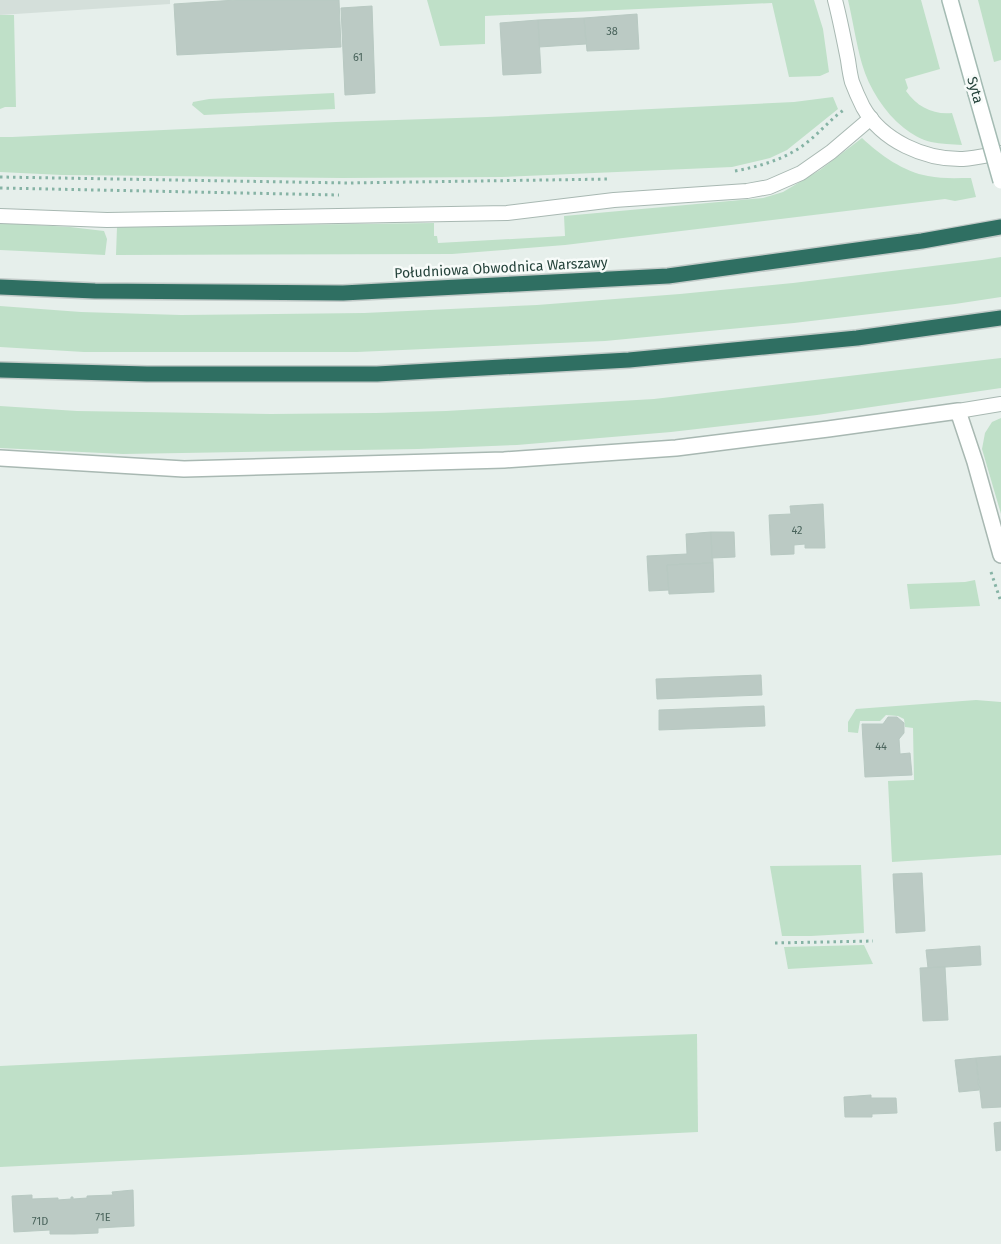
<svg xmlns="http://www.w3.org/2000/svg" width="1001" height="1244" font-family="'Fira Sans',sans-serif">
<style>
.built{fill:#d4dfda}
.green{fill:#bfe0c8}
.building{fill:#bbcac4;stroke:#b8c9c2}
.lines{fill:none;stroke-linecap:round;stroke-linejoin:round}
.lane-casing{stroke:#a8b8b2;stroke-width:16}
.street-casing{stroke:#a8b8b2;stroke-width:18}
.secondary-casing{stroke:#a4bbb3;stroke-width:18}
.highway-casing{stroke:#c2cac8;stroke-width:18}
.path{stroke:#86b3a5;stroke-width:3;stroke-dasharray:2.5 4;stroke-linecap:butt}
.lane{stroke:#fff;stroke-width:14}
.street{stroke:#fff;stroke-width:15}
.secondary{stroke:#fff;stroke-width:15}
.highway{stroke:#2f6f62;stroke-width:15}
.secondary-bridge-casing{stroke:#a4bbb3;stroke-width:18;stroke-linecap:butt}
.secondary-bridge{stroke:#fff;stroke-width:15}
.labels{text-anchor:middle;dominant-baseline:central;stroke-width:5;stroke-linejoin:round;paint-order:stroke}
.number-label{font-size:11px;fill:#4a645c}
.street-label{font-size:14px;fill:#24423a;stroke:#f7fbf9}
</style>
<rect width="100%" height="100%" fill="#e6efeb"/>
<path class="built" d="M0 0H170V4L0 15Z"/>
<g class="green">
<path d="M427 0H814L823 29 829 72 820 76 789 77 772 3 485 16V44L440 46Z"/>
<path d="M848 0H921L940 69 905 79 908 88 906 91C917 107 934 115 952 113L962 145C952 144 941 144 931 142 921 140 912 134 904 128 884 112 869 88 862 64 856 43 853 21 848 0Z"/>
<path d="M978 0H1001V60L994 62Z"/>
<path d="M0 15H14L16 107H5L0 109Z"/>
<path d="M334 93 335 109 204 115 192 105 193 102 209 99Z"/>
<path d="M833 97 838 109 787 150 770 158 732 167 502 177 342 178 62 175 0 172V137H12L336 122 487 117 794 102Z"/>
<path d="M862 138C880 155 904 172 928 176 942 179 957 178 971 178L976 197 955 201 945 199 623 238 565 245 452 254 116 255 117 227 434 223V236H437L438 243 565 236 564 216 763 198 783 192 820 170Z"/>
<path d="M0 223 70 227 104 231 107 239 105 255 0 250Z"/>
<path d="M1001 257V297L955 304 794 323 605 341 357 352H84L0 347V306L81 312 181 315 364 313 537 305 680 294 793 283 982 260Z"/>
<path d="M1001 358V388L817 415 671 432 517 445 418 449 123 454 0 448V406L77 411 271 414 376 413 446 411 654 399Z"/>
<path d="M1001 418V514L982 449 985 433 992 422Z"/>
<path d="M975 580 980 606 910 609 907 584 965 582Z"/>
<path d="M976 700 1001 702V855L892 862 888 781 914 780 913 728 905 727 904 719 898 716 886 715 880 721H860L858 733 848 732V722L856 709Z"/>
<path d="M861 865 864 933 811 936H782L770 866Z"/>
<path d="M864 945 873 964 788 969 784 947Z"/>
<path d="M697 1034 698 1132 0 1167V1066L531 1040Z"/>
</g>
<g class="building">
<path d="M236 0H339L341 47 177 55 174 4Z"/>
<path d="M372 6 375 93 345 95 341 8Z"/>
<path d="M637 14 639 49 587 51 584 18Z"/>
<path d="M584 18 586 44 539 47 538 20Z"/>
<path d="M538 20 541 73 503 75 500 23Z"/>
<path d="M823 504 825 548H805V544L794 545V554L771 555 769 515 791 514 790 506Z"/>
<path d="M711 532 713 563 667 565 669 590 649 591 647 556 687 554 686 534Z"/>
<path d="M711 532H734L735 557 712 558Z"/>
<path d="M713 563 714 592 669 594 667 565Z"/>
<path d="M761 675 762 695 657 699 656 679Z"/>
<path d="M764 706 765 726 659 730V710Z"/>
<path d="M888 717H897L904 723V733L899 739 900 754 910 753 912 775 865 777 862 724H883Z"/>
<path d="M922 873 925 931 896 933 893 874Z"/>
<path d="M980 946 981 965 928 968 926 950Z"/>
<path d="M945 967 948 1020 923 1021 920 968Z"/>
<path d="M1001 1056V1107L982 1108 976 1058Z"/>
<path d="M976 1058 979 1090 959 1092 955 1060Z"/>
<path d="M871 1095V1098H896L897 1113 872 1114V1117H845L844 1097Z"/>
<path d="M1001 1122V1150L996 1151 994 1123Z"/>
<path d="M133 1190 134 1226 98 1228V1233L74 1234H50V1230L14 1232 12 1196 32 1195V1199L58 1198V1200L71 1199V1197H73V1199L87 1198V1196L113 1195 112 1192Z"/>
</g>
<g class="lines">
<defs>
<g id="lane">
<path d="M835 0C840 19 844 40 848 60 849 67 850 75 852 82 855 90 859 99 863 107 882 141 925 160 963 159 976 158 989 155 1001 153"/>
<path d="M0 216 107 220 507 213 614 200 747 191 769 187 801 173 831 152 871 118"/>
<path d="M958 411 1001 404"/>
</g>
<path id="street" d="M0 458 184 469 504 460 676 448 828 429 958 411 975 462 1001 555"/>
<path id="secondary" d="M950 0 976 93"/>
<g id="highway">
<path d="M0 287 95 291 343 293 668 276 922 241 1001 227"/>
<path d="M0 370 147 374H377L629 360 857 338 1001 318"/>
</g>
</defs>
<use href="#lane" class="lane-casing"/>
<use href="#street" class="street-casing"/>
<use href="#secondary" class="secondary-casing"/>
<use href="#highway" class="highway-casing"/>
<g class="path">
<path d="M735 171C762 166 789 158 810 140 822 130 832 118 845 109"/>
<path d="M0 177 348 183 610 179"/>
<path d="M0 188 339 195"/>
<path d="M991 572 1001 602"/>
<path d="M775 943 873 941"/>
</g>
<use href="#lane" class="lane"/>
<use href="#street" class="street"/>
<use href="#secondary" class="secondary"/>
<use href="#highway" class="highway"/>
<defs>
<path id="secondary-bridge" d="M976 93 1001 181"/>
</defs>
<use href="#secondary-bridge" class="secondary-bridge-casing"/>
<use href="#secondary-bridge" class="secondary-bridge"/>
</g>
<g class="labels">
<g class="number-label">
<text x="612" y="31">38</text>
<text x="358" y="57">61</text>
<text x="797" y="530">42</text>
<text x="881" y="746">44</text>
<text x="103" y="1217">71E</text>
<text x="40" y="1221">71D</text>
</g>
<g class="street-label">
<text transform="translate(975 90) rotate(74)">Syta</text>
<text transform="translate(501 268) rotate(-3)">Południowa Obwodnica Warszawy</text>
</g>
</g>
</svg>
